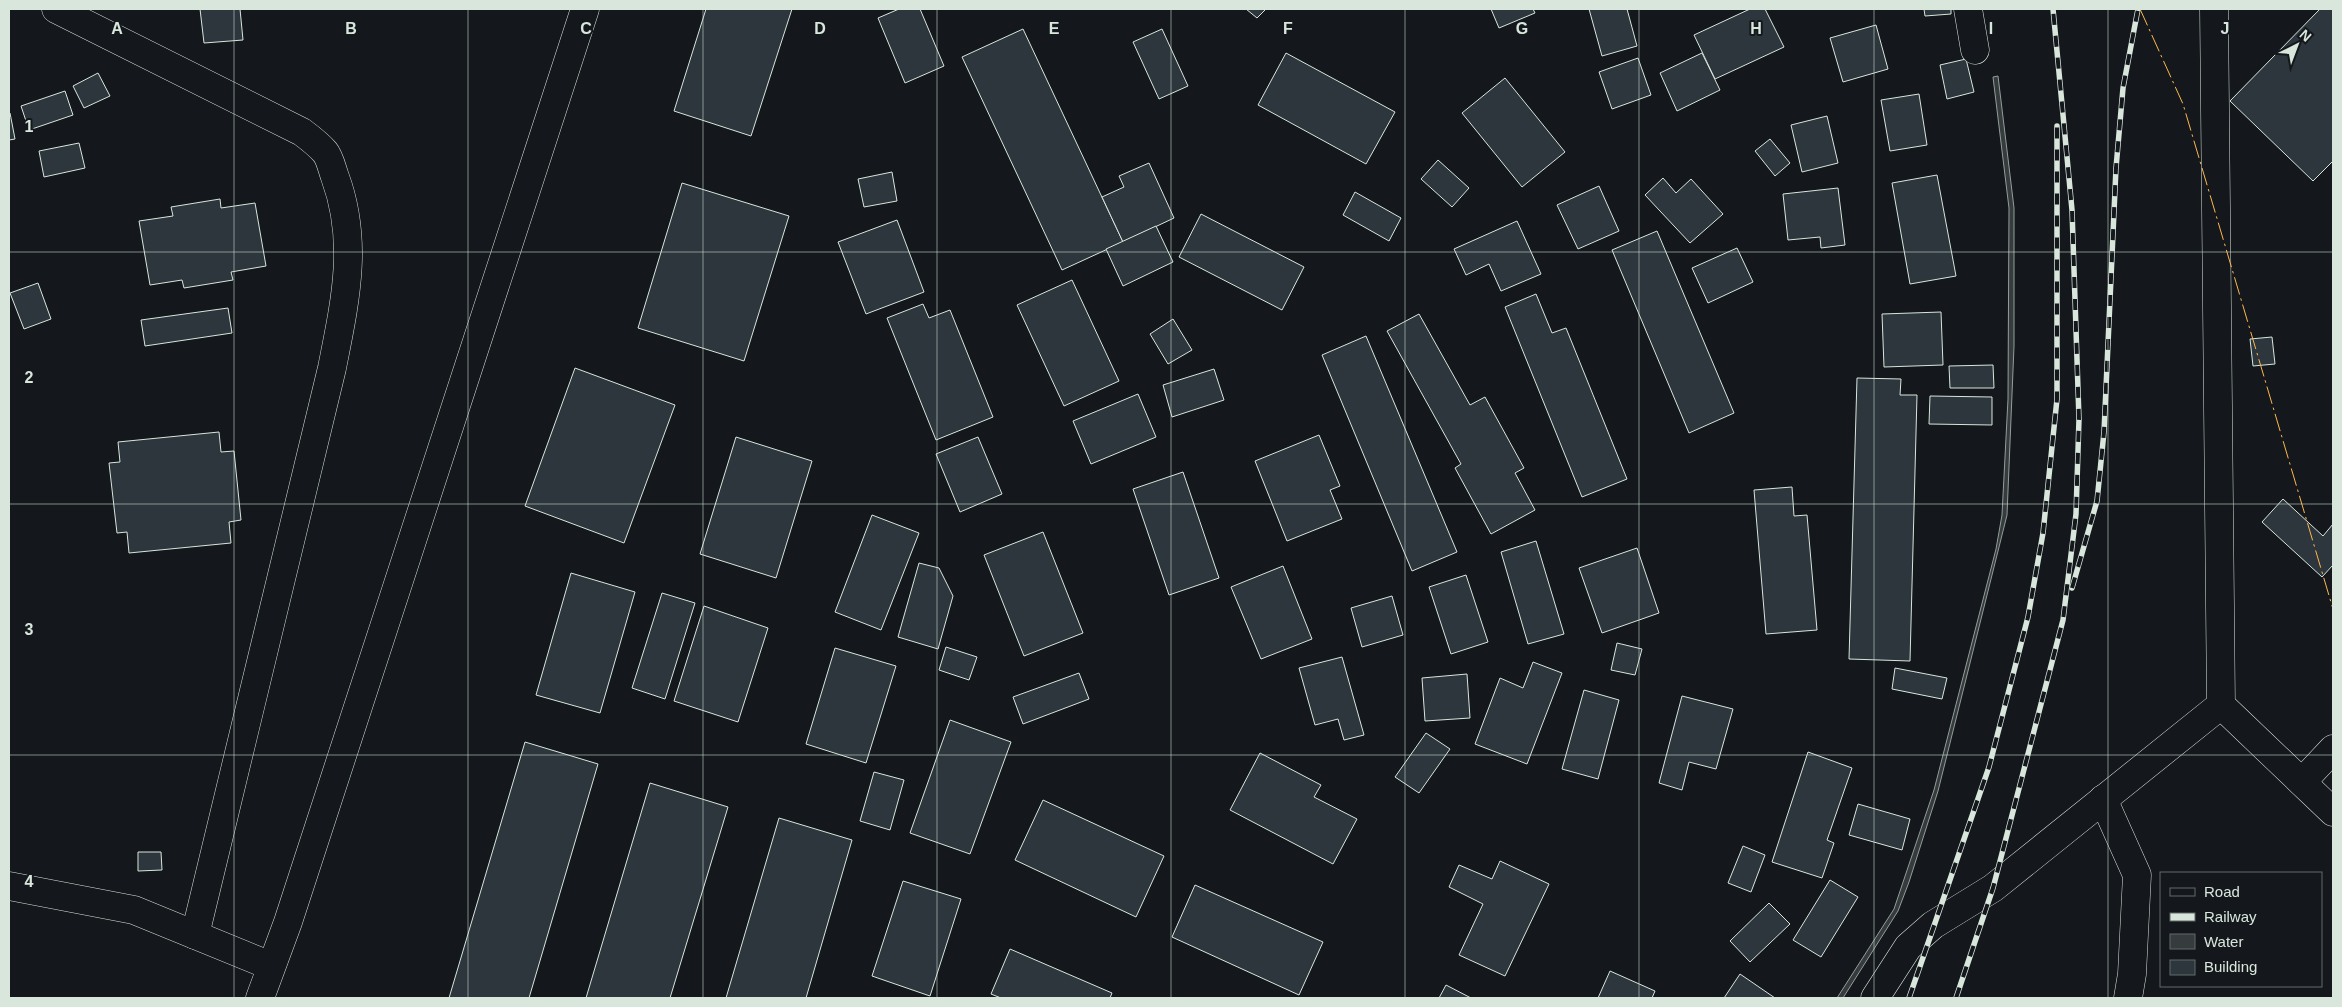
<svg xmlns="http://www.w3.org/2000/svg" width="2342" height="1007" font-family="Helvetica,sans-serif">
<style>
.water{fill:#363b3e;stroke:#939e99}
.building{fill:#2c363c;stroke:#d8e6dc}
.lines{fill:none;stroke-linecap:round;stroke-linejoin:round}
.minor-casing{stroke:#d8e6dc;stroke-width:29}
.major-casing{stroke:#d8e6dc;stroke-width:29}
.minor{stroke:#14181c;stroke-width:28}
.major{stroke:#14181c;stroke-width:28}
.rail-casing{stroke:#d8e6dc;stroke-width:5.5}
.rail{stroke:#14181c;stroke-width:4;stroke-dasharray:11;stroke-linecap:butt}
.power{stroke:#ffb74d;stroke-width:1;stroke-dasharray:18 4 2.5 4;stroke-linecap:butt}
.grid{fill:none;stroke:#d8e6dc;stroke-width:1;stroke-opacity:0.55}
.grid-label{font-size:16px;text-anchor:middle;font-weight:bold;fill:#d8e6dc;stroke:#14181c;stroke-width:4;stroke-linejoin:round;paint-order:stroke}
</style>
<rect width="100%" height="100%" fill="#14181c"/>
<path class="water" d="M1998 76 2014 208V346L2007 515 1938 791 1909 882 1898 911 1843 998H1837L1894 909 1934 790 1996 549 2002 515 2008 399 2009 208 1993 77Z"/>
<g class="building">
<path d="M200 9H240L243 40 204 43Z"/>
<path d="M706 9H792L751 136 674 111Z"/>
<path d="M899 9H920L944 66 905 83 878 18Z"/>
<path d="M1246 9H1266L1257 18Z"/>
<path d="M1491 9H1533L1535 13 1499 28Z"/>
<path d="M1589 9H1627L1637 46 1602 56Z"/>
<path d="M1750 9H1765L1784 47 1715 79 1694 35Z"/>
<path d="M1924 9H1951V14L1925 16Z"/>
<path d="M2320 9H2333V161L2313 181 2230 101Z"/>
<path d="M1876 25 1888 69 1843 82 1830 38Z"/>
<path d="M1023 29 1123 242 1062 270 962 57Z"/>
<path d="M1162 29 1188 86 1159 99 1133 42Z"/>
<path d="M1286 53 1395 112 1366 164 1258 105Z"/>
<path d="M1702 53 1720 90 1677 111 1660 73Z"/>
<path d="M1638 58 1651 95 1612 109 1599 72Z"/>
<path d="M1966 59 1974 92 1947 99 1940 65Z"/>
<path d="M98 73 110 96 84 108 73 86Z"/>
<path d="M1505 78 1565 152 1522 187 1462 113Z"/>
<path d="M65 91 73 115 29 130 21 106Z"/>
<path d="M1919 94 1927 145 1890 151 1881 100Z"/>
<path d="M10 113 15 139 9 140V114Z"/>
<path d="M1827 116 1838 163 1802 172 1791 125Z"/>
<path d="M1770 139 1790 163 1775 176 1755 151Z"/>
<path d="M79 143 85 168 44 177 39 151Z"/>
<path d="M1438 160 1469 188 1452 207 1421 179Z"/>
<path d="M1149 163 1174 218 1123 242 1102 197 1124 187 1119 176Z"/>
<path d="M892 172 897 201 864 207 858 179Z"/>
<path d="M1937 175 1956 276 1910 284 1892 183Z"/>
<path d="M1663 178 1676 193 1691 179 1723 214 1690 243 1645 195Z"/>
<path d="M682 183 789 216 744 361 638 328Z"/>
<path d="M1599 186 1619 231 1578 249 1557 205Z"/>
<path d="M1838 188 1845 245 1821 248 1820 237 1788 240 1783 194Z"/>
<path d="M1355 192 1401 218 1389 241 1343 215Z"/>
<path d="M220 199 221 208 255 203 266 266 231 272 233 280 184 288 182 280 150 285 139 221 173 216 171 207Z"/>
<path d="M1201 214 1304 267 1282 310 1179 257Z"/>
<path d="M897 220 924 292 866 314 838 242Z"/>
<path d="M1517 221 1541 274 1501 291 1489 264 1466 275 1454 249Z"/>
<path d="M1156 226 1173 262 1123 286 1106 249Z"/>
<path d="M1657 231 1734 413 1689 433 1612 250Z"/>
<path d="M1737 248 1753 282 1708 303 1692 268Z"/>
<path d="M1072 280 1119 381 1064 406 1017 305Z"/>
<path d="M38 283 51 319 24 329 10 293Z"/>
<path d="M1536 294 1552 333 1566 328 1627 479 1582 497 1505 307Z"/>
<path d="M923 304 929 318 950 310 993 417 936 440 887 318Z"/>
<path d="M228 308 232 333 145 346 141 320Z"/>
<path d="M1941 312 1943 365 1884 367 1882 314Z"/>
<path d="M1419 314 1470 405 1485 397 1524 468 1515 473 1535 510 1491 534 1455 468 1461 464 1387 331Z"/>
<path d="M1173 319 1192 350 1168 364 1150 334Z"/>
<path d="M1366 336 1457 552 1412 571 1322 355Z"/>
<path d="M2272 337 2275 364 2253 366 2250 339Z"/>
<path d="M1993 365 1994 388H1950L1949 366Z"/>
<path d="M575 368 675 405 624 543 525 506Z"/>
<path d="M1214 369 1224 400 1172 417 1163 385Z"/>
<path d="M1857 378 1901 379 1900 395H1917L1910 661 1849 659Z"/>
<path d="M1138 394 1156 437 1091 464 1073 421Z"/>
<path d="M1930 396 1992 397V425L1929 424Z"/>
<path d="M219 432 221 452 234 451 241 520 229 522 231 543 129 553 127 532 117 533 109 463 120 462 118 442Z"/>
<path d="M1319 435 1340 486 1330 490 1342 519 1287 541 1255 461Z"/>
<path d="M736 437 812 461 776 578 700 554Z"/>
<path d="M978 437 1002 494 960 512 936 454Z"/>
<path d="M1183 472 1219 578 1169 595 1133 489Z"/>
<path d="M1792 487 1794 516 1807 515 1817 630 1766 634 1754 490Z"/>
<path d="M2283 499 2323 536 2333 524V565L2322 577 2262 522Z"/>
<path d="M872 515 919 533 881 630 835 612Z"/>
<path d="M1043 532 1083 633 1024 656 984 555Z"/>
<path d="M1536 541 1564 634 1528 644 1501 552Z"/>
<path d="M1637 548 1659 613 1602 633 1579 568Z"/>
<path d="M919 563 939 568 953 596 938 649 898 637Z"/>
<path d="M1283 566 1312 639 1261 659 1231 587Z"/>
<path d="M571 573 635 592 600 713 536 695Z"/>
<path d="M1466 575 1488 642 1451 654 1429 587Z"/>
<path d="M662 593 695 603 665 699 632 688Z"/>
<path d="M1392 596 1403 635 1362 647 1351 608Z"/>
<path d="M704 606 768 628 738 722 674 701Z"/>
<path d="M1617 643 1642 649 1635 675 1611 670Z"/>
<path d="M946 647 977 657 969 680 939 670Z"/>
<path d="M835 648 896 666 866 763 806 744Z"/>
<path d="M1342 657 1364 735 1344 740 1338 719 1315 725 1299 668Z"/>
<path d="M1533 662 1562 673 1527 764 1475 744 1500 678 1523 688Z"/>
<path d="M1895 668 1947 678 1942 699 1892 689Z"/>
<path d="M1079 673 1089 699 1023 724 1013 697Z"/>
<path d="M1467 674 1470 718 1425 721 1422 678Z"/>
<path d="M1584 690 1619 700 1598 779 1562 769Z"/>
<path d="M1682 696 1733 709 1716 769 1689 762 1682 790 1659 783Z"/>
<path d="M950 720 1011 742 970 854 910 833Z"/>
<path d="M1426 733 1450 749 1419 793 1395 777Z"/>
<path d="M525 742 598 764 529 998H449Z"/>
<path d="M1808 752 1852 768 1827 840 1834 843 1822 878 1772 862Z"/>
<path d="M1260 753 1321 785 1314 797 1357 819 1333 864 1230 810Z"/>
<path d="M874 772 904 780 890 830 860 821Z"/>
<path d="M650 783 728 807 670 998H586Z"/>
<path d="M1043 800 1164 856 1136 917 1015 860Z"/>
<path d="M1858 804 1910 819 1902 850 1849 835Z"/>
<path d="M779 818 852 840 806 998H726Z"/>
<path d="M1743 846 1765 855 1751 892 1728 883Z"/>
<path d="M138 852H161L162 870 138 871Z"/>
<path d="M1500 861 1549 884 1505 976 1459 955 1483 904 1449 887 1459 865 1492 879Z"/>
<path d="M1830 880 1858 897 1821 957 1793 940Z"/>
<path d="M903 881 961 899 930 996 872 976Z"/>
<path d="M1195 885 1323 942 1299 995 1172 937Z"/>
<path d="M1769 903 1790 924 1750 962 1730 941Z"/>
<path d="M1010 949 1112 993 1110 998H1001L991 994Z"/>
<path d="M1610 971 1655 991 1652 998H1598Z"/>
<path d="M1740 974 1775 998H1724Z"/>
<path d="M1446 985 1471 998H1439Z"/>
</g>
<g class="lines">
<defs>
<g id="minor">
<path d="M56 9 302 132C310 138 319 145 325 152 330 158 332 169 335 177 359 242 345 302 332 368L195 935"/>
<path d="M1968 9 1975 50"/>
<path d="M2214 9 2221 705 2333 812"/>
<path d="M2302 782 2333 749"/>
<path d="M2103 799 2137 875 2132 974 2128 998"/>
<path d="M9 886 134 910 271 966"/>
<path d="M1875 998 1908 947 1933 925 1993 888 2221 705"/>
</g>
<path id="major" d="M260 998 288 922 585 9"/>
</defs>
<use href="#minor" class="minor-casing"/>
<use href="#major" class="major-casing"/>
<use href="#minor" class="minor"/>
<use href="#major" class="major"/>
<defs>
<g id="rail">
<path d="M2072 588 2097 501 2104 432 2116 168 2123 88 2138 9"/>
<path d="M1909 998 1989 767 2028 617 2043 533 2057 399V126"/>
<path d="M1956 998 1993 888 2063 620 2076 514 2079 419 2072 210 2053 9"/>
</g>
</defs>
<use href="#rail" class="rail-casing"/>
<use href="#rail" class="rail"/>
<path class="power" d="M2140 9 2183 104 2333 609"/>
</g>
<path class="grid" d="M234 9V998M468 9V998M703 9V998M937 9V998M1171 9V998M1405 9V998M1639 9V998M1874 9V998M2108 9V998M9 252H2333M9 504H2333M9 755H2333"/>
<g class="grid-label">
<text x="117" y="34">A</text>
<text x="351" y="34">B</text>
<text x="586" y="34">C</text>
<text x="820" y="34">D</text>
<text x="1054" y="34">E</text>
<text x="1288" y="34">F</text>
<text x="1522" y="34">G</text>
<text x="1756" y="34">H</text>
<text x="1991" y="34">I</text>
<text x="2225" y="34">J</text>
<text x="29" y="132">1</text>
<text x="29" y="383">2</text>
<text x="29" y="635">3</text>
<text x="29" y="887">4</text>
</g>
<rect width="2342" height="1007" fill="none" stroke="#d8e6dc" stroke-width="20"/>
<rect x="2160" y="872" width="162" height="115" fill="#14181c" stroke="#626a69"/>
<rect x="2170" y="888" width="25" height="8" fill="#14181c" stroke="#626a69"/>
<text x="2204" y="897" font-size="15" fill="#d8e6dc">Road</text>
<rect x="2170" y="913" width="25" height="8" fill="#d8e6dc" stroke="#626a69"/>
<text x="2204" y="922" font-size="15" fill="#d8e6dc">Railway</text>
<rect x="2170" y="934" width="25" height="15" fill="#363b3e" stroke="#626a69"/>
<text x="2204" y="947" font-size="15" fill="#d8e6dc">Water</text>
<rect x="2170" y="960" width="25" height="15" fill="#2c363c" stroke="#626a69"/>
<text x="2204" y="972" font-size="15" fill="#d8e6dc">Building</text>
<g transform="translate(2297 45) rotate(42)" stroke="#14181c" stroke-width="4" paint-order="stroke">
<path d="M0-4L9 19L0 12L-9 19Z" fill="#d8e6dc"/>
<text y="-8" font-size="14" font-weight="bold" text-anchor="middle" fill="#d8e6dc">N</text>
</g>
</svg>
